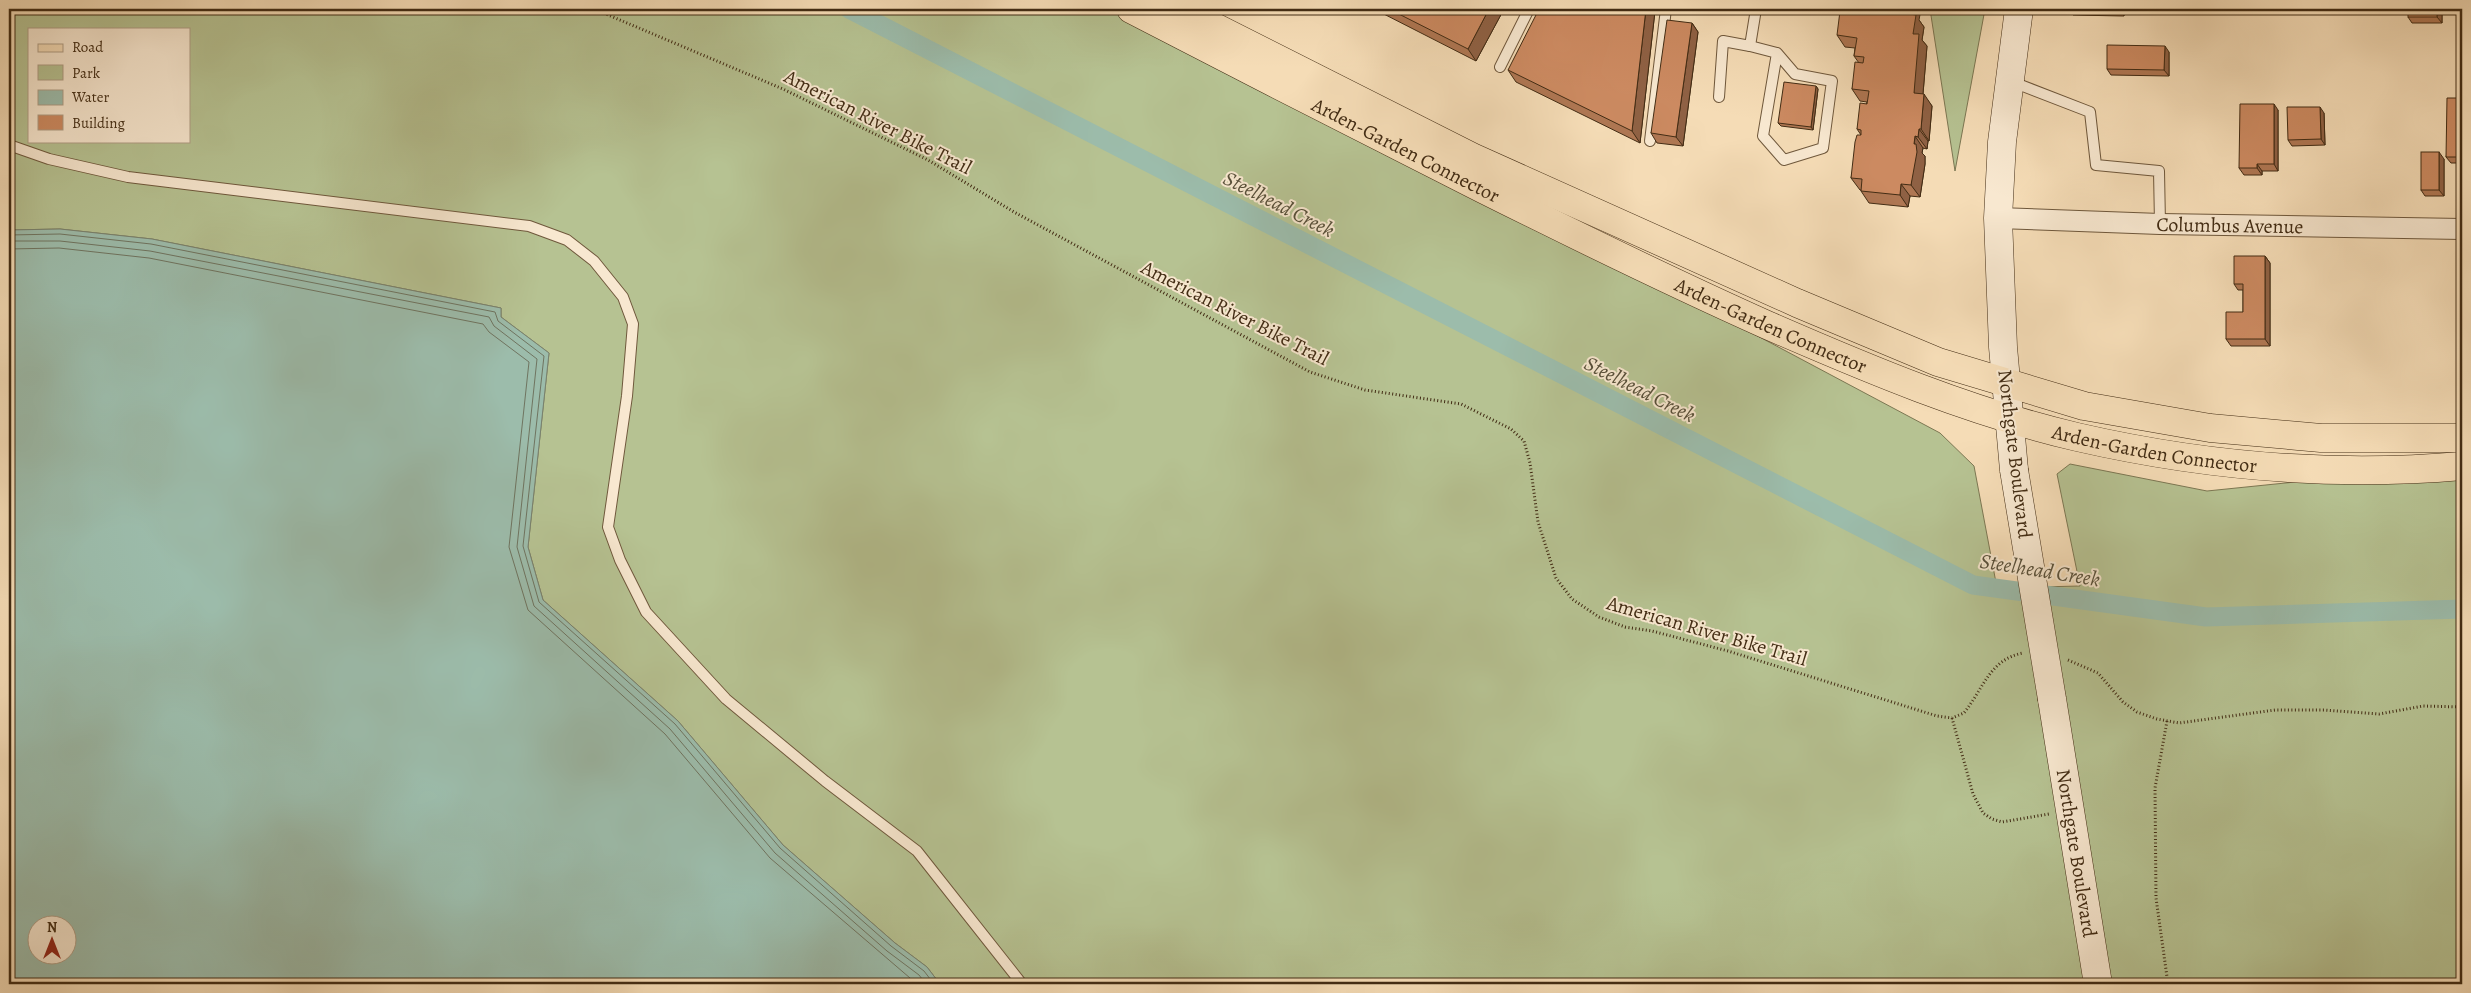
<svg xmlns="http://www.w3.org/2000/svg" width="2471" height="993" font-family="Alegreya,serif">
<style>
.green{fill:#b6c292;stroke:#7c7753;fill-rule:evenodd}
.water{fill:#9cbcab;stroke:#78826f;fill-rule:evenodd}
.lines{fill:none;stroke-linecap:round;stroke-linejoin:round}
.shore{stroke:#6f7460;stroke-width:1}
.canal{stroke:#9cbcab;stroke-width:19}
.service-casing{stroke:#6f583c;stroke-width:12}
.minor-casing{stroke:#6f583c;stroke-width:22}
.secondary-casing{stroke:#422c14;stroke-width:29}
.primary-casing{stroke:#422c14;stroke-width:29}
.path{stroke:#422c14;stroke-width:3;stroke-dasharray:1 2.5;stroke-linecap:butt}
.service{stroke:#f8e8d0;stroke-width:10}
.minor{stroke:#f8e8d0;stroke-width:20}
.secondary{stroke:#f8e8d0;stroke-width:28}
.primary{stroke:#f5dcb6;stroke-width:28}
.secondary-bridge-casing{stroke:#422c14;stroke-width:29;stroke-linecap:butt}
.secondary-bridge{stroke:#f8e8d0;stroke-width:28}
.wall{fill:#af7753;stroke:#422c14}
.shaded-wall{fill:#8f6144;stroke:#422c14}
.building{fill:#cc8a61;stroke:#422c14}
.labels{text-anchor:middle;dominant-baseline:central;stroke-width:4;stroke-linejoin:round;paint-order:stroke}
.street-label{font-size:20px;fill:#422c14;stroke:#f8e8d0}
.water-label{font-size:21px;font-style:italic;fill:#58503a;stroke:#f8e8d0}
</style>
<rect width="100%" height="100%" fill="#f5dcb6"/>
<filter id="stains"><feTurbulence type="fractalNoise" baseFrequency=".004" numOctaves="4"/><feColorMatrix values="0 0 0 0 .2 0 0 0 0 .09 0 0 0 0 .02 0 0 0 .5 -.17"/></filter>
<radialGradient id="worn" r=".72"><stop offset=".6" stop-color="#630" stop-opacity="0"/><stop offset="1" stop-color="#630" stop-opacity=".3"/></radialGradient>
<g class="green">
<path d="M9 9H1143L1940 433 1974 466 1997 588 2080 586 2057 474 2070 464 2207 491 2462 465V984H940L927 967 895 943 783 845 678 721 543 600 528 547 549 353 501 317V308L152 239 60 229 9 230ZM29 29H189V141H29Z"/>
<path d="M1930 9H1985L1955 171Z"/>
</g>
<path class="water" d="M60 229 152 239 501 308V317L549 353 528 547 543 600 678 721 783 845 895 943 927 967 940 984H9V230ZM38 926H68V956H38Z"/>
<g class="lines">
<g class="shore">
<path d="M9 235 60 234 151 244 495 312 498 321 544 356 523 546 539 602 675 724 780 848 891 946 924 971 934 984"/>
<path d="M9 241H60L150 251 489 317 494 326 537 359 517 547 534 606 670 729 775 853 887 951 919 975 926 984"/>
<path d="M9 249 59 248 149 258 483 324 489 332 529 362 509 547 528 610 665 734 770 858 917 984"/>
</g>
<path class="canal" d="M849 9 1973 585 2206 617 2462 609"/>
<defs>
<g id="service">
<path d="M1750 46 1777 53 1795 74 1832 81 1823 148 1784 160 1763 136 1777 53"/>
<path d="M1500 67 1529 9"/>
<path d="M2010 81 2090 112 2096 165 2159 171 2160 224"/>
<path d="M1719 97 1723 41 1750 46 1756 9"/>
<path d="M1650 141 1666 9"/>
<path d="M9 145 49 159 128 177 529 226 567 240 594 261 623 297 633 324 627 396 608 527 620 560 646 612 726 699 825 781 917 851 1022 984"/>
</g>
<g id="minor">
<path id="s1" d="M1998 218 2160 224 2462 229"/>
</g>
<g id="secondary">
<path d="M2014 470 2003 347 1998 218 2002 142 2019 9"/>
<path id="s2" d="M2052 699 2098 984"/>
</g>
<g id="primary">
<path id="s3" d="M1131 9C1248 70 1365 129 1483 189 1577 236 1671 282 1767 325 1868 369 1970 412 2077 437 2203 466 2334 477 2462 466"/>
<path d="M1179 9 1472 157 1797 303 1938 362 2084 406 2210 428 2321 438H2462"/>
</g>
</defs>
<use href="#service" class="service-casing"/>
<use href="#minor" class="minor-casing"/>
<use href="#secondary" class="secondary-casing"/>
<use href="#primary" class="primary-casing"/>
<g class="path">
<path d="M594 9 783 89 928 160 1014 212 1310 372 1365 390 1461 404 1511 429 1524 441 1530 463 1538 522 1556 578 1572 599 1599 617 1625 627 1652 631 1728 651 1937 716 1952 718 1964 713C1983 689 1990 659 2023 653"/>
<path d="M2068 660 2098 673 2123 702 2137 712 2157 719 2179 723 2275 710H2324L2379 714 2423 706 2462 707"/>
<path d="M1952 718 1973 794 1983 813 1992 819 2002 822 2049 814"/>
<path d="M2167 721 2155 788 2156 898 2168 984"/>
</g>
<use href="#service" class="service"/>
<use href="#minor" class="minor"/>
<use href="#secondary" class="secondary"/>
<use href="#primary" class="primary"/>
<defs>
<path id="secondary-bridge" d="M2014 470 2052 699"/>
</defs>
<use href="#secondary-bridge" class="secondary-bridge-casing"/>
<use href="#secondary-bridge" class="secondary-bridge"/>
</g>
<g class="wall">
<path d="M1374 9H1504L1476 61Z"/>
<path d="M2068 9H2124V16L2073 15Z"/>
<path d="M2442 9V23H2412L2408 17Z"/>
<path d="M1655 11 1640 143 1516 82 1508 70Z"/>
<path d="M1919 20 1924 27 1922 40 1927 46 1923 94 1932 106 1929 141H1928L1927 149 1923 148 1922 153 1925 156V164L1920 197 1910 196 1908 207 1869 203 1861 191V190H1860L1851 178 1861 135 1857 129 1867 102 1860 101 1852 89 1859 63 1854 56 1855 48 1845 47 1837 35Z"/>
<path d="M1692 23 1698 32 1683 146 1657 143 1651 133Z"/>
<path d="M2169 52V76L2111 75 2107 69Z"/>
<path d="M1816 86 1818 89 1813 130 1781 126 1778 123Z"/>
<path d="M2462 98V163H2451L2446 157Z"/>
<path d="M2278 110V171H2262V175H2244L2239 168Z"/>
<path d="M2324 113 2325 145 2292 146 2288 140Z"/>
<path d="M2444 159V196H2425L2421 190Z"/>
<path d="M2265 256 2270 263V346H2231L2226 339 2243 312V290H2238L2234 284Z"/>
</g>
<g class="shaded-wall">
<path d="M1489 9H1504L1476 61 1468 49Z"/>
<path d="M1646 9H1654L1655 11 1640 143 1632 131Z"/>
<path d="M1911 9H1921L1919 20 1924 27 1922 40 1927 46 1922 105 1914 93 1913 34 1910 14Z"/>
<path d="M2118 9H2124V16Z"/>
<path d="M2437 9H2442V23L2437 17Z"/>
<path d="M1692 23 1698 32 1683 146 1676 137Z"/>
<path d="M2165 46 2169 52V76L2164 70Z"/>
<path d="M1816 86 1818 89 1813 130 1811 127Z"/>
<path d="M1924 94 1932 106 1929 141 1921 129Z"/>
<path d="M2274 104 2278 110V171L2274 164Z"/>
<path d="M2320 107 2324 113 2325 145 2321 139Z"/>
<path d="M1919 129 1928 141 1927 149 1918 137Z"/>
<path d="M1915 136 1923 148 1922 153 1925 156V164L1920 197 1911 185Z"/>
<path d="M2439 152 2444 159V196L2439 190Z"/>
<path d="M2257 164 2262 171V175L2257 168Z"/>
<path d="M1901 184 1910 196 1908 207 1900 195Z"/>
<path d="M2265 256 2270 263V346L2265 339Z"/>
</g>
<g class="building">
<path d="M1389 9H1489L1468 49Z"/>
<path d="M1539 9H1646L1632 131 1508 70Z"/>
<path d="M1846 9H1911L1910 14 1916 15 1913 34H1919L1914 93 1924 94 1921 129H1919L1918 137 1915 136 1914 144H1916L1917 152 1911 185 1901 184 1900 195 1861 191 1862 179 1851 178 1855 142 1857 135H1861V130L1857 129 1860 103 1867 104 1869 91 1852 89 1855 62 1863 63 1864 57 1854 56 1857 38 1837 35 1840 11H1845Z"/>
<rect x="2408" y="9" width="29" height="8"/>
<path d="M1667 20 1692 23 1676 137 1651 133Z"/>
<path d="M2107 45 2165 46 2164 70 2107 69Z"/>
<path d="M1784 82 1816 86 1811 127 1778 123Z"/>
<path d="M2447 98H2462V157H2446Z"/>
<path d="M2240 104H2274V164H2257V168H2239Z"/>
<path d="M2287 107H2320L2321 139 2288 140Z"/>
<rect x="2421" y="152" width="18" height="38"/>
<path d="M2234 256H2265V339H2226V312H2243V284H2234Z"/>
</g>
<g class="labels">
<g class="street-label">
<text transform="translate(878 122) rotate(27)">American River Bike Trail</text>
<text stroke="none"><textPath href="#s3" startOffset="309">Arden-Garden Connector</textPath></text>
<text stroke="none"><textPath href="#s1" startOffset="232">Columbus Avenue</textPath></text>
<text transform="translate(1235 313) rotate(27)">American River Bike Trail</text>
<text stroke="none"><textPath href="#s3" startOffset="714">Arden-Garden Connector</textPath></text>
<text stroke="none"><textPath href="#s3" startOffset="1119">Arden-Garden Connector</textPath></text>
<text transform="translate(2015 454) rotate(83)">Northgate Boulevard</text>
<text transform="translate(1707 631) rotate(16)">American River Bike Trail</text>
<text stroke="none"><textPath href="#s2" startOffset="156">Northgate Boulevard</textPath></text>
</g>
<g class="water-label">
<text transform="translate(1279 204) rotate(27)">Steelhead Creek</text>
<text transform="translate(1640 389) rotate(27)">Steelhead Creek</text>
<text transform="translate(2040 570) rotate(9)">Steelhead Creek</text>
</g>
</g>
<rect width="2471" height="993" fill="none" stroke="#f5dcb6" stroke-width="30"/>
<rect x="10" y="10" width="2451" height="973" fill="none" stroke="#422c14" stroke-width="2.5"/>
<rect x="15" y="15" width="2441" height="963" fill="none" stroke="#422c14"/>
<rect x="28" y="28" width="162" height="115" fill="#f8e8d0" stroke="#af9d85"/>
<rect x="38" y="44" width="25" height="8" fill="#f5dcb6" stroke="#af9d85"/>
<text x="72" y="52" font-size="15" fill="#422c14">Road</text>
<rect x="38" y="65" width="25" height="15" fill="#b6c292" stroke="#af9d85"/>
<text x="72" y="78" font-size="15" fill="#422c14">Park</text>
<rect x="38" y="90" width="25" height="15" fill="#9cbcab" stroke="#af9d85"/>
<text x="72" y="102" font-size="15" fill="#422c14">Water</text>
<rect x="38" y="115" width="25" height="15" fill="#cc8a61" stroke="#af9d85"/>
<text x="72" y="128" font-size="15" fill="#422c14">Building</text>
<g transform="translate(52 940)"><circle r="24" fill="#f8e8d0" stroke="#af9d85"/>
<path d="M0-4L9 19L0 12L-9 19Z" fill="#8f2418"/>
<text y="-8" font-size="14" font-weight="bold" text-anchor="middle" fill="#422c14">N</text>
</g>
<rect width="100%" height="100%" filter="url(#stains)"/>
<rect width="100%" height="100%" fill="url(#worn)"/>
</svg>
